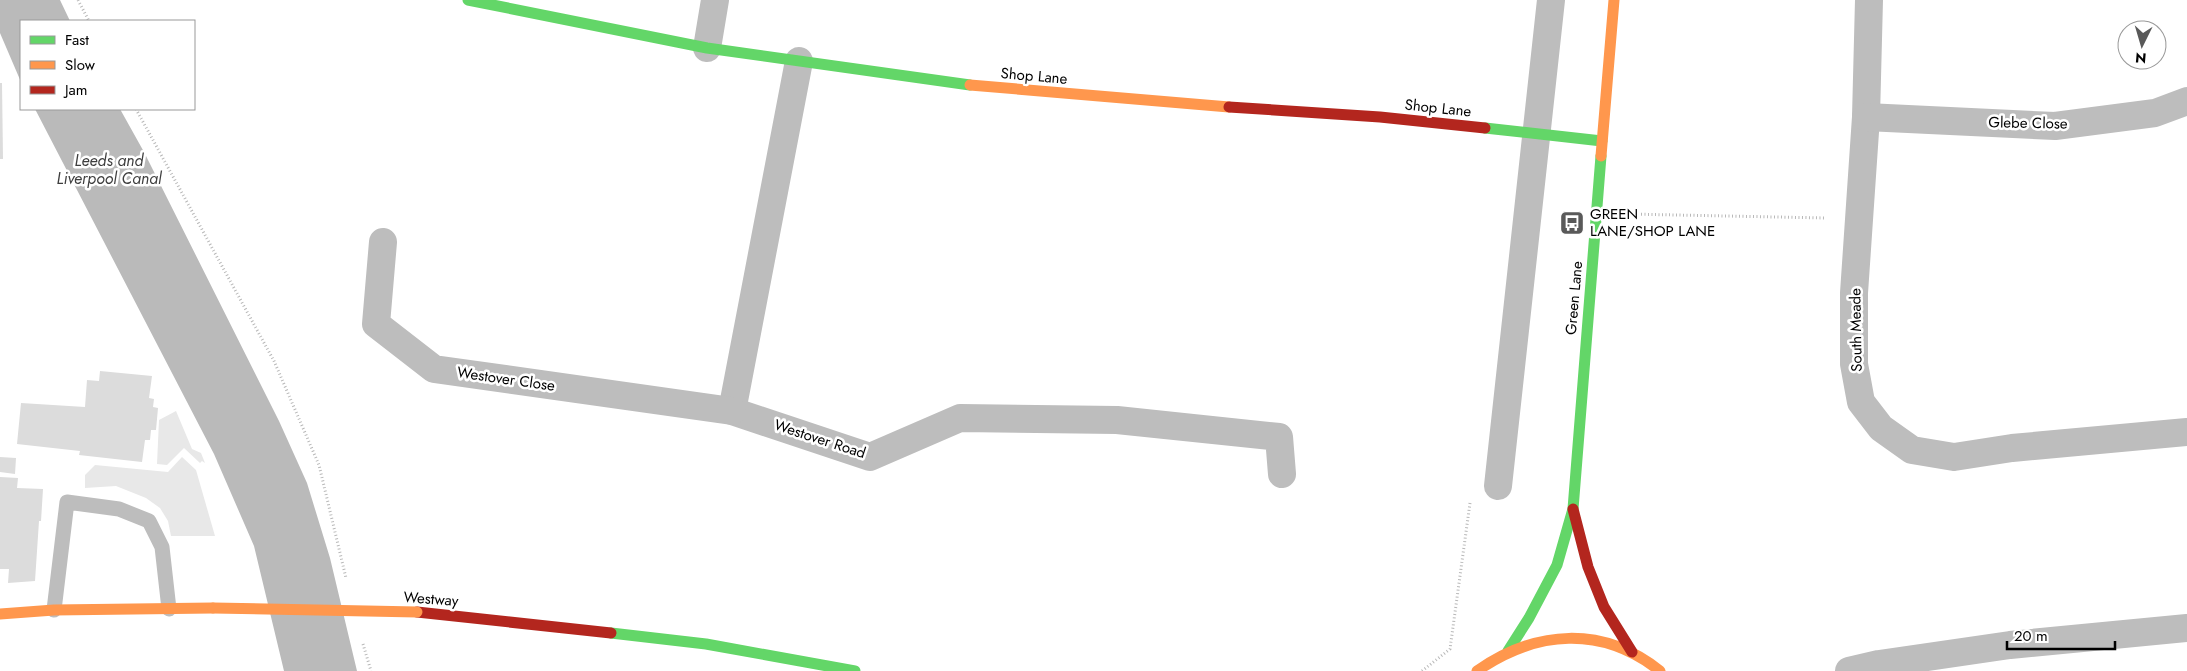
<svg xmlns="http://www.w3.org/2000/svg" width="2187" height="671" font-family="Jost,sans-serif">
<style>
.green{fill:#e8e8e8}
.water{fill:#bababa}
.building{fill:#dcdcdc}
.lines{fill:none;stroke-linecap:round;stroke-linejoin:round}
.path{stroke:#b8b8b8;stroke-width:3;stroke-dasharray:1 2.5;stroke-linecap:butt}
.lane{stroke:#bdbdbd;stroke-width:15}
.street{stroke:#bdbdbd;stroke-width:28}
.fast{stroke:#63d668;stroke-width:11}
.slow{stroke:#ff974d;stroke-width:11}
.jam{stroke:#b3261e;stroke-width:11}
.slow-bridge{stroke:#ff974d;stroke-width:11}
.labels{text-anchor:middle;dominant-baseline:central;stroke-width:5;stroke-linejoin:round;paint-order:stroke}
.street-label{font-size:15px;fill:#000;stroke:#fff}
.poi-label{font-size:15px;fill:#000;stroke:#fff;text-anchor:start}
.water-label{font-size:16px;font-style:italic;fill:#3e3e3e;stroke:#fff}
</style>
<rect width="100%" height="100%" fill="#fff"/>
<g class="green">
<path d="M176 411 192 449 201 453 205 463 202 461 200 463 184 448 167 465 157 464 159 420Z"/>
<path d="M182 457 196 470 215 536H171L168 521 160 508 146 498 116 486 85 488V475L95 465 168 472Z"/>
</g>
<g class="water">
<path d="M0 0H60L70 21H21V82L0 33Z"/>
<path d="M35 109H120L144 152 279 421 307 483 330 558 357 671H284L254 546 214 454Z"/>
</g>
<g class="building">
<path d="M0 83H2L3 159H0Z"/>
<path d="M100 371 152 376 149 398 154 399 153 407 158 408 156 430H151L150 440H145L142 462 79 455 80 451 17 444 21 403 85 407 87 380 99 381Z"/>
<path d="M0 457 16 458 15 474 0 472Z"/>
<path d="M0 477 18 478 17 488 43 489 41 521H39L35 581 8 583 9 569H0Z"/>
</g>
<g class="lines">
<g class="path">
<path d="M78 0 89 21"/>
<path d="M136 109 274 361 319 465 346 578"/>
<path d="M1627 214 1826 218"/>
<path d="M363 644 371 671"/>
<path d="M1422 671 1450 649 1470 503"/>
</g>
<path class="lane" d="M54 610 67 502 119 509 149 521 162 547 169 609"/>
<g class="street">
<path d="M1869 0 1866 117 1854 293V364L1861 402 1881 428 1912 450 1954 457 2012 448 2187 432"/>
<path d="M707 48 715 0"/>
<path d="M799 61 732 411 870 457 960 418 1117 420 1279 437 1282 474"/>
<path d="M1866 117 2055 126 2155 113 2187 101"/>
<path d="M383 242 376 324 434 369 732 411"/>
<path d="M1498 486 1551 0"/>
<path d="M1849 671 1879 664 2010 645 2187 628"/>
</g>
<g class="fast">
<path d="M468 0 707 48 970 85"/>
<path d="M1485 128 1602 141"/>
<path d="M611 633 706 644 855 671"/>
<path d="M1508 651 1529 618 1557 565 1573 509 1601 156"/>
</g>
<g class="slow">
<path d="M970 85 1229 107"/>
<path d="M1601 156 1614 0"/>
<path d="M0 614 54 610 213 608"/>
<path d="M1477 671C1536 630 1602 625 1660 671"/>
</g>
<g class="jam">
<path d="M1229 107 1380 117 1485 128"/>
<path d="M1573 509 1588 567 1604 607 1632 652"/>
<path d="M417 612 611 633"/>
</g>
<path class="slow-bridge" d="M213 608 417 612"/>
</g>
<defs>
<symbol id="bus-square" viewBox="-11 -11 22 22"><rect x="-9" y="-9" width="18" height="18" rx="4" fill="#595959" stroke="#fff"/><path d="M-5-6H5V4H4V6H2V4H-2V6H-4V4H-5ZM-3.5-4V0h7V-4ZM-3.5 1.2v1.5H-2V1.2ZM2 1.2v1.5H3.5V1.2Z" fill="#fff"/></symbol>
</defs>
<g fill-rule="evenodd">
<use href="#bus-square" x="1558" y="209" width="28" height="28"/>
</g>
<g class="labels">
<g class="street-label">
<text transform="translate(1034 76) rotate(5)">Shop Lane</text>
<text transform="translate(1438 108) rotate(6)">Shop Lane</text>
<text transform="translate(2028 123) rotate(1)">Glebe Close</text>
<text transform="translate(1574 298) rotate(-85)">Green Lane</text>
<text transform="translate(1856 330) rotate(-91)">South Meade</text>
<text transform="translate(506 379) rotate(8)">Westover Close</text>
<text transform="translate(820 439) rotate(18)">Westover Road</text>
<text transform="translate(431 599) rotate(4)">Westway</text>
</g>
<g class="poi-label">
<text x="1590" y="214">GREEN<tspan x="1590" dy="17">LANE/SHOP LANE</tspan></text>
</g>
<g class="water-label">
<text x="109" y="160">Leeds and<tspan x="109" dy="18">Liverpool Canal</tspan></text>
</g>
</g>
<rect x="20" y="20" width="175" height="90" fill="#ffffff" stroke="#999999"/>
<rect x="30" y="36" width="25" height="8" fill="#63d668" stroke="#999999"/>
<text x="65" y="45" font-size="15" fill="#000000">Fast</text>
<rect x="30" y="61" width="25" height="8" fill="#ff974d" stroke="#999999"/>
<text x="65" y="70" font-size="15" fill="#000000">Slow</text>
<rect x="30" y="86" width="25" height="8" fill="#b3261e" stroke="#999999"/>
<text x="65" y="95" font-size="15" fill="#000000">Jam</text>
<g transform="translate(2142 45) rotate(185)"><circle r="24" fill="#ffffff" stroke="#999999"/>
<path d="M0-4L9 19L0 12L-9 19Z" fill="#595959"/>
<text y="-8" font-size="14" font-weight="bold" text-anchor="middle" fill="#000000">N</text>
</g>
<path d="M2007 641v8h108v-8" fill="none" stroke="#000000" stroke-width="2.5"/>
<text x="2014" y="641" font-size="15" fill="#000000" stroke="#ffffff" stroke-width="4" paint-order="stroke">20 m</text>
</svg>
